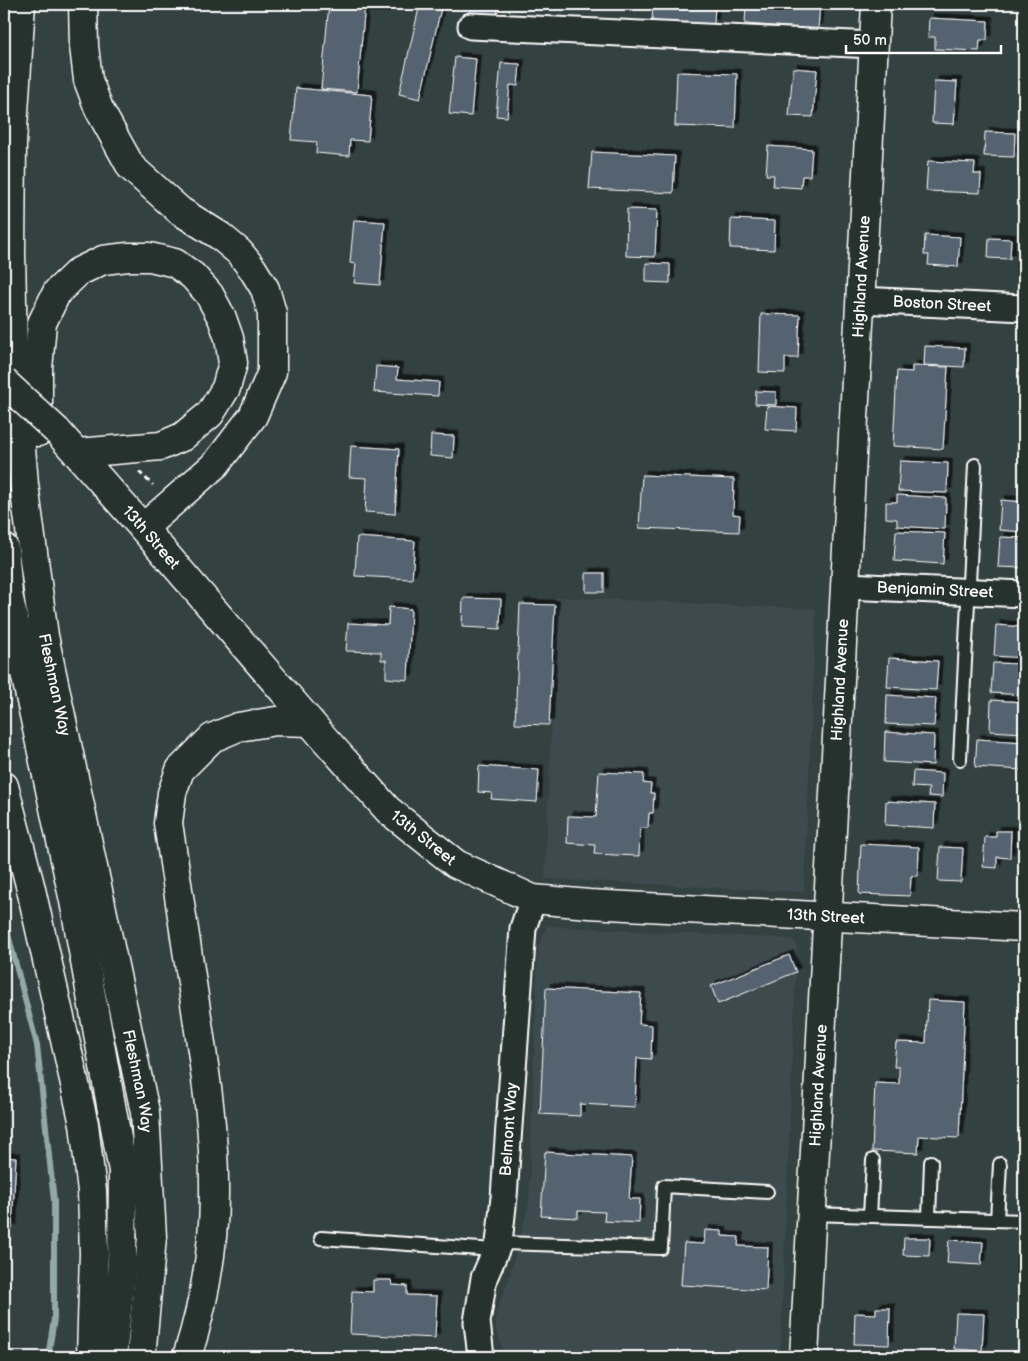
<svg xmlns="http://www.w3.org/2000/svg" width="1028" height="1361" font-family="'Balsamiq Sans',sans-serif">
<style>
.built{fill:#3e4b4f}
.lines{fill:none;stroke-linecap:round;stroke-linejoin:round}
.stream{stroke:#93a9a8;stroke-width:6}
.building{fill:#55636f;stroke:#fff;filter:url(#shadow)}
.lane-casing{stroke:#fff;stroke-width:16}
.street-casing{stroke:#fff;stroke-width:29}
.secondary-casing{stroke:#fff;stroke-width:31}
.primary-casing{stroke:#fff;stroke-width:31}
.path{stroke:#fff;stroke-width:3;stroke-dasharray:5 4;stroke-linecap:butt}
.lane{stroke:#26332d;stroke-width:12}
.street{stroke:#26332d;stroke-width:25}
.secondary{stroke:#26332d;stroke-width:28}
.primary{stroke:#26332d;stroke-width:28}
.secondary-bridge-casing{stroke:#fff;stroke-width:31;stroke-linecap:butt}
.secondary-bridge{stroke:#26332d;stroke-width:28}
.labels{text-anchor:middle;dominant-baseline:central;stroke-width:4;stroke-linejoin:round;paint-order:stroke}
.street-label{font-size:16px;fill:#fff;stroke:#26332d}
</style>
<defs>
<filter id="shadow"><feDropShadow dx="4.5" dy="-4.5" stdDeviation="0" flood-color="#0009"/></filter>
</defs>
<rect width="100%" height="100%" fill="#344141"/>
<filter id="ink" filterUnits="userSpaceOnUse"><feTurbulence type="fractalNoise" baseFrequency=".02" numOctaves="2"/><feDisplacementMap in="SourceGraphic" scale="10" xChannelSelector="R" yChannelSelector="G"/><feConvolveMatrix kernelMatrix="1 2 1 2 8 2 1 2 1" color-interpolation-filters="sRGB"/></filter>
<g filter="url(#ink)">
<g class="built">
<path d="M556 597 816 609 804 892 545 879Z"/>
<path d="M547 926 792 939 797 946 780 1357H506L496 1330V1312L508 1282 529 1203 538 947Z"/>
<path d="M444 1353 448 1357H268Z"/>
</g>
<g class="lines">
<path class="stream" d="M4 919 37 1045 54 1201V1319L48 1357"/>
</g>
<g class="building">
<path d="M329 4H365L357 92 321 89Z"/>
<path d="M420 4H442L420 99 399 94Z"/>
<path d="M470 4H498L497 20 469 17Z"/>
<path d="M653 4H715L714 24 652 21Z"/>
<path d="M746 4H820L818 29 745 24Z"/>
<path d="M929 18 988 21 987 40H980L979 51 935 49V37H928Z"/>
<path d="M455 57 476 59 471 116 449 114Z"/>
<path d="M501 63 520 64 518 86 510 85 507 117 496 116Z"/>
<path d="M793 68 817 70 813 117 789 116Z"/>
<path d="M677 72 737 74 735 128 675 126Z"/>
<path d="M934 81 957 82 954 124 932 123Z"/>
<path d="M296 88 372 95 368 141 350 140 349 156 316 153 317 142 291 140Z"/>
<path d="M985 132 1015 133 1014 157 984 156Z"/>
<path d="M768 146 812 149 810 176H802L801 188 773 186 774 175H766Z"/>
<path d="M592 152 675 156 673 193 589 189Z"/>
<path d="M928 161 975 163 974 174H981L980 193 926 191Z"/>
<path d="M627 209 657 210 655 257 626 256Z"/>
<path d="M731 219 775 221 774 250 730 248Z"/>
<path d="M354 220 385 222 380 285 354 283 356 264 350 263Z"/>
<path d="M925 235 960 237 958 267 928 265 929 255H924Z"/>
<path d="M989 238 1011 239 1010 259 988 258Z"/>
<path d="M646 263 670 264V283L646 282Z"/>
<path d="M761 314 800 315 798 358H785V373L759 372Z"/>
<path d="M925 346 965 348 964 367 924 365Z"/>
<path d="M376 366 398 368 397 379 439 382 438 396 374 392Z"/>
<path d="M912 366 948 367 943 449 893 446 897 371 912 372Z"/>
<path d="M756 391 776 392V405L755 404Z"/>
<path d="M767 406 797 408 796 431 765 429Z"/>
<path d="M431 435 454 436 453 458 430 456Z"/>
<path d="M351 446 399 449 395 514 365 512 367 478 349 477Z"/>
<path d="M900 461 948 463 947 493 898 491Z"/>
<path d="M642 475 734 479 733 514 740 515 739 532 639 528Z"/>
<path d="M897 495 946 498 945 529 897 526V519L886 518V502H897Z"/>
<path d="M1001 500 1024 502V532L999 530Z"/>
<path d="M896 531 945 533 943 564 894 561Z"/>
<path d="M357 537 415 541 412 579 355 576Z"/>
<path d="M1000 537 1024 538V568L998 567Z"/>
<rect x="586" y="573" width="18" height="19"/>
<path d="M463 598 501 599 500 629 462 627Z"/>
<path d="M520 604 555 605 549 725 515 724Z"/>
<path d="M389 607 411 609 408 680 386 678V660H381V652L346 651 348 623 388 625Z"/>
<path d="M996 625 1024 627V658L994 656Z"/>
<path d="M889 658 938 661 936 690 887 687Z"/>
<path d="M993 663 1024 664V695L991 693Z"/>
<path d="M887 695 936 698 934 726 886 724Z"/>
<path d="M991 700 1024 702V733L990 731Z"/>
<path d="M885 732 934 735 933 765 884 762Z"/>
<path d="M977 739 1024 742 1023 770 975 767Z"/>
<path d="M479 766 539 770 537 802 491 799 492 793 478 792Z"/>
<path d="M913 771 943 773 942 797 928 796 929 788 912 787Z"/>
<path d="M599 772 644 774 643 783 651 784 650 793H654L653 813H649L648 828H640L639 856 594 854 595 845 567 843 568 816 596 817Z"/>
<path d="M886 801 935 804 934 828 885 825Z"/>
<path d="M996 831H1011L1010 858 997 857V868L983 867 985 837H996Z"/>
<path d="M861 844 919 847 918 876H911L910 896 859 894Z"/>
<path d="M940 847 963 848 961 882 938 881Z"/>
<path d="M789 955 796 972 718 1004 711 986Z"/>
<path d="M546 988 641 993 639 1024 652 1025 651 1059 637 1058 635 1107 580 1104V1116L540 1114Z"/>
<path d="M928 1000 965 1002 959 1138 919 1136 918 1153 872 1151 875 1083 899 1084V1067H894L896 1042 926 1043Z"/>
<path d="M545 1152 632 1157 629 1199H640L639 1223 604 1221 605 1212 578 1211V1218L541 1216Z"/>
<path d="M4 1157 16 1158 12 1229 4 1228Z"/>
<path d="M705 1230 722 1231V1236L739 1237 738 1246 768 1247 766 1290 681 1285 684 1243 704 1244Z"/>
<path d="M904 1238H930L929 1256 903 1255Z"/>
<path d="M949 1240 983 1242 981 1265 947 1263Z"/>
<path d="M373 1280H391L392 1285 407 1286V1295L437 1296 435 1338 350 1334 352 1291 373 1292Z"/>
<path d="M1023 1303H1024V1356L1019 1355Z"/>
<path d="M876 1308H890L889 1345 854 1344 855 1313 876 1314Z"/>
<path d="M956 1313 984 1314 982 1351 954 1349Z"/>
</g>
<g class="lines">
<defs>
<g id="lane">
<path d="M960 759 975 465"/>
<path d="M812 1214 1024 1221"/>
<path d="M870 1216 873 1160"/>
<path d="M929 1218 931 1162"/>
<path d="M997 1220 1000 1164"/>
<path d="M321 1238 495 1250"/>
<path d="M499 1243 661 1248 664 1186 767 1192"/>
</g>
<g id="street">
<path d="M471 26 874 45"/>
<path id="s1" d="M860 300 1024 308"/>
<path id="s2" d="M846 586 1024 594"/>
<path id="s3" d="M481 1357 477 1322 484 1278 499 1243 504 1197 523 928 533 899"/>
</g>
<g id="secondary">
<path id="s4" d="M57 431 143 528 323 737 388 810 456 864 533 899 589 904 1024 927"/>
<path id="s5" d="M804 1357 876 4"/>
</g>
<g id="primary">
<path id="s6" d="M21 4 12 143 11 253 13 353 24 484 44 636 145 1112 152 1237 141 1357"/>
<path d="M83 4 84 46 88 80 99 109 131 167 180 211 220 236 239 252 252 268 265 289 272 313V372L253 416 216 464 143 528"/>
<path d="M38 432V369L42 323 57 292 78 272 103 260 128 257H150L175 263 193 276 209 294 222 318 229 338 233 363 226 388 210 414 182 437 161 446 78 453"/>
<path d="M4 548 8 594 74 901 123 1171 122 1265 112 1357"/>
<path d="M4 786 30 885 84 1124 92 1191 94 1253 91 1357"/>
<path d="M187 1357C204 1304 214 1250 214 1194 215 1130 204 1065 195 1003 186 943 177 883 168 823L172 793 180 770 212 738 238 727 276 721 310 722"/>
</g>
</defs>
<use href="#lane" class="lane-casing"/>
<use href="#street" class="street-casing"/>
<use href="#secondary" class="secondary-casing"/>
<use href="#primary" class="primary-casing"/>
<path class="path" d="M139 472 153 485"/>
<use href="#lane" class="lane"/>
<use href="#street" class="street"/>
<use href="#secondary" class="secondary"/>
<use href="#primary" class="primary"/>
<defs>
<path id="secondary-bridge" d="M4 382 57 431"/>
</defs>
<use href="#secondary-bridge" class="secondary-bridge-casing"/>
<use href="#secondary-bridge" class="secondary-bridge"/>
</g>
</g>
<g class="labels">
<g class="street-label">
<text stroke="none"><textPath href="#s5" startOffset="1082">Highland Avenue</textPath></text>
<text stroke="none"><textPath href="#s1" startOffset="82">Boston Street</textPath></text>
<text stroke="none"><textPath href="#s4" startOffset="142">13th Street</textPath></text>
<text stroke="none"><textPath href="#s2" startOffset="89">Benjamin Street</textPath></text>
<text stroke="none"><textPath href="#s5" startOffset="678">Highland Avenue</textPath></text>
<text stroke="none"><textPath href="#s6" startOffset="684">Fleshman Way</textPath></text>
<text stroke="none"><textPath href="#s4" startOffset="548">13th Street</textPath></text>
<text stroke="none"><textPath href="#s4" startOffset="968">13th Street</textPath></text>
<text stroke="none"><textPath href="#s6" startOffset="1089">Fleshman Way</textPath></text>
<text stroke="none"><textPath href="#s5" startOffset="272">Highland Avenue</textPath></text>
<text stroke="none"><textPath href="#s3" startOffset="232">Belmont Way</textPath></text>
</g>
</g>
<rect width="1028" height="1361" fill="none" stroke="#26332d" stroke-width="20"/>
<rect x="10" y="10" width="1008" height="1341" fill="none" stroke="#fff" stroke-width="2" filter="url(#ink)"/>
<path d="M846 45v8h155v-8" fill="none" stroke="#ffffff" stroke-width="2.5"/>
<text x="853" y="45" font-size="15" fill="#ffffff" stroke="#26332d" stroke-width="4" paint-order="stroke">50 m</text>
</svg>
